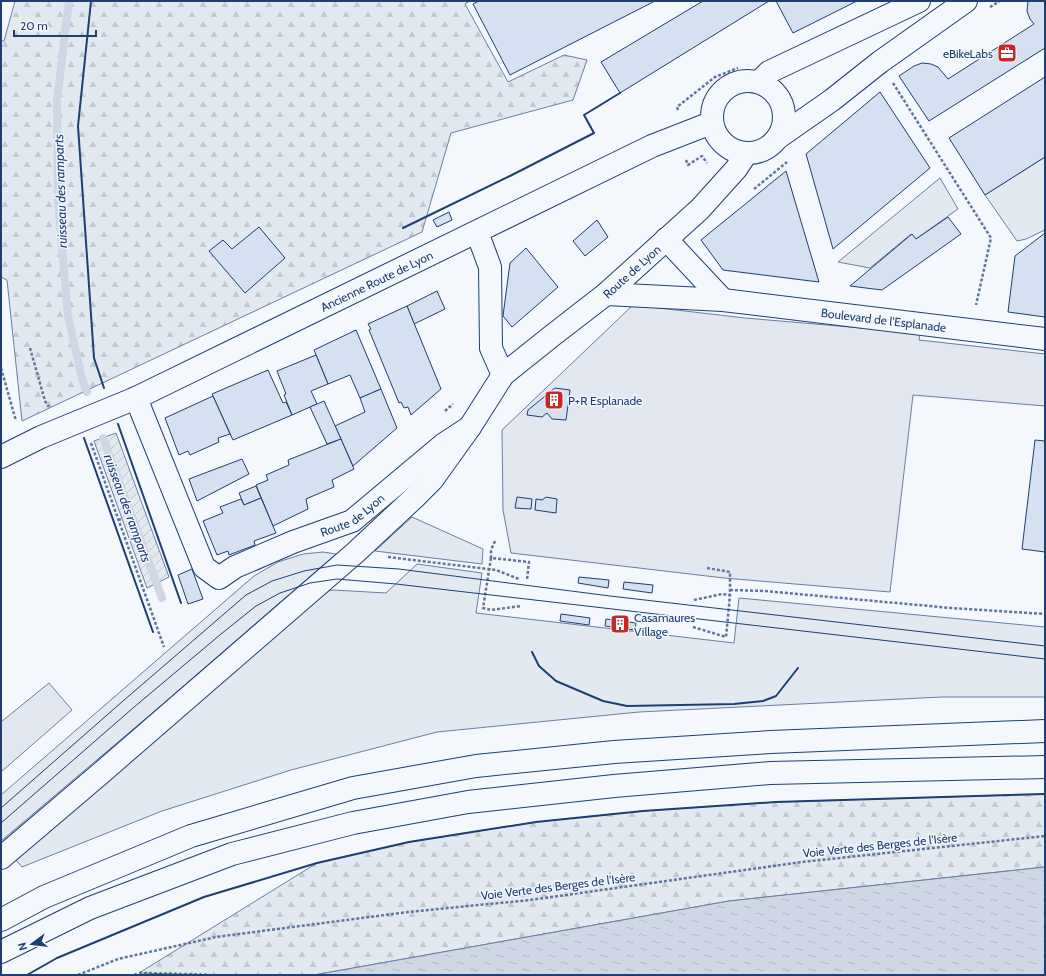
<svg xmlns="http://www.w3.org/2000/svg" width="1046" height="976" font-family="Cabin,sans-serif">
<style>
.grass{fill:#e3e9f0;stroke:#687fa3}
.forest{fill:url(#forest-firs);stroke:#687fa3}
.garden{fill:url(#garden-furrows);stroke:#687fa3}
.parking{fill:#e3e8f0;stroke:#687fa3}
.water{fill:url(#water-ripples);stroke:#687fa3}
.lines{fill:none;stroke-linecap:round;stroke-linejoin:round}
.stream{stroke:#cfd7e4;stroke-width:8}
.building{fill:#d5e0f0;stroke:#1d3f73}
.minor-casing{stroke:#1d3f73;stroke-width:24}
.highway-casing{stroke:#1d3f73;stroke-width:24}
.path{stroke:#5e769c;stroke-width:2.5;stroke-dasharray:3 2;stroke-linecap:butt}
.minor{stroke:#f4f7fb;stroke-width:22}
.highway{stroke:#f4f7fb;stroke-width:22}
.tram{stroke:#1d3f73;stroke-width:1}
.hedge{stroke:#2c6c60;stroke-width:3;stroke-dasharray:2 3;stroke-linecap:butt}
.wall{stroke:#1d3f73;stroke-width:2}
.labels{text-anchor:middle;dominant-baseline:central;stroke-width:3;stroke-linejoin:round;paint-order:stroke}
.poi-label{font-size:12px;fill:#1d3f73;stroke:#f4f7fb;text-anchor:start}
.street-label{font-size:12px;fill:#1d3f73;stroke:#f4f7fb}
.water-label{font-size:13px;font-style:italic;fill:#1d3f73;stroke:#f4f7fb}
</style>
<defs>
<pattern id="forest-firs" width="22" height="20" patternUnits="userSpaceOnUse"><rect width="22" height="20" fill="#e3e9f0"/><path d="M5 1l3.5 6h-7zM16 11l3.5 6h-7z" fill="#c2c9d1"/></pattern>
<pattern id="garden-furrows" width="10" height="10" patternUnits="userSpaceOnUse"><rect width="10" height="10" fill="#e3e9f0"/><path d="M-1 1l2-2M0 10L10 0M9 11l2-2" fill="none" stroke="#c2c9d1"/></pattern>
<pattern id="water-ripples" width="26" height="14" patternUnits="userSpaceOnUse"><rect width="26" height="14" fill="#cfd7e4"/><path d="M2 4q2-2 4 0t4 0M15 11q2-2 4 0t4 0" fill="none" stroke="#b1bac7"/></pattern>
</defs>
<rect width="100%" height="100%" fill="#f4f7fb"/>
<g class="grass">
<path d="M1045 157V230L1026 239 1017 241 985 195Z"/>
<path d="M940 178 958 209 916 239 911 234 870 268 838 262Z"/>
<path d="M412 517 483 549 482 564 375 551Z"/>
<path d="M323 552 336 554 163 704 1 841V795L254 576 278 562 303 554Z"/>
<path d="M417 564 482 573 476 613 734 643 739 598 1045 627V697H942L639 712 437 732 291 770 162 811 22 867 14 858 318 592 334 590 386 593Z"/>
</g>
<g class="forest">
<path d="M15 1H470L465 4 508 82 564 55 587 60 573 100 451 133 422 232 22 421 7 280 1 277V41H4Z"/>
<path d="M1045 794V867L729 901 314 975H210L139 973 317 863 409 842 536 822 643 811 776 802Z"/>
</g>
<path class="garden" d="M116 433 169 577 147 588 94 441Z"/>
<g class="parking">
<path d="M633 305 745 318 920 333 919 340 1045 354V406L913 395 890 592 724 578 511 553 503 510 502 430Z"/>
<path d="M49 683 72 710 1 772V722Z"/>
</g>
<path class="water" d="M1045 867V975H314L729 901Z"/>
<g class="lines">
<g class="stream">
<path d="M69 1 57 100 58 201 68 316 82 379 87 392"/>
<path d="M103 438 162 598"/>
</g>
</g>
<g class="building">
<path d="M479 1H655L510 75 473 4Z"/>
<path d="M703 1H769L620 93 601 62Z"/>
<path d="M776 1H857L793 33Z"/>
<path d="M1028 1H1045V48L929 121 899 76 914 66 922 63 931 64 938 67 948 79 1034 24 1030 19 1027 11Z"/>
<path d="M1045 77V157L985 195 949 138Z"/>
<path d="M880 92 930 168 833 249 806 154Z"/>
<path d="M786 171 819 282 723 270 701 240Z"/>
<path d="M449 212 452 220 437 227 433 220Z"/>
<path d="M948 217 961 234 882 290 850 286 912 234 916 239Z"/>
<path d="M597 220 608 237 585 256 573 241Z"/>
<path d="M259 227 285 258 245 293 209 251 223 240 232 249Z"/>
<path d="M1045 233V317L1008 312 1015 256Z"/>
<path d="M526 248 558 287 512 327 503 316 510 263Z"/>
<path d="M437 291 445 309 414 324 407 306Z"/>
<path d="M407 306 441 389 411 415 408 407 404 408 401 402 399 403 369 330 371 329 368 324Z"/>
<path d="M356 330 381 389 360 398 350 375 328 384 314 350Z"/>
<path d="M316 355 328 384 311 391 317 404 292 415 284 395 286 394 277 371Z"/>
<path d="M268 370 283 403 286 402 292 415 233 440 212 394Z"/>
<path d="M555 388 570 390 566 420 552 419 547 413 542 417 527 415 528 410Z"/>
<path d="M381 389 397 428 353 466 335 426 365 412 360 398Z"/>
<path d="M213 396 230 434 218 438 219 442 190 455 188 451 179 455 165 418Z"/>
<path d="M324 401 341 439 327 444 310 407Z"/>
<path d="M341 439 354 469 332 480 334 487 306 499 308 509 273 526 256 485 268 480 266 475 289 465 288 460Z"/>
<path d="M1035 440 1045 441V552L1022 549Z"/>
<path d="M242 459 249 474 197 501 189 479Z"/>
<path d="M256 486 261 498 244 505 239 493Z"/>
<path d="M517 497 532 499 531 509 515 508Z"/>
<path d="M546 497 557 499 556 513 535 510 536 499 542 500Z"/>
<path d="M261 498 276 533 254 541 255 545 229 555 228 551 217 555 203 521 223 513 220 507 241 499 244 505Z"/>
<path d="M192 569 203 599 188 604 178 575Z"/>
<path d="M579 577 609 580 608 588 578 583Z"/>
<path d="M624 582 653 585 652 593 623 589Z"/>
<path d="M561 614 590 618 589 625 560 621Z"/>
<path d="M606 619 636 623 635 630 605 626Z"/>
</g>
<g class="lines">
<defs>
<g id="minor">
<circle cx="748" cy="117" r="36"/>
<path d="M759 82 769 72 919 1"/>
<path d="M779 137 832 100 880 62 966 1"/>
<path d="M477 232 490 267 491 348 503 375"/>
<path d="M666 239 723 300"/>
<path id="s1" d="M606 294 723 300 1045 339"/>
<path id="s2" d="M136 398 204 567 219 578 235 567 293 542 352 521 444 444 470 427"/>
<path id="s3" d="M1 457 41 437 136 398 652 146 711 123"/>
<path id="s4" d="M415 497 432 480 470 427 503 375 553 335 606 294 700 209 736 169 746 154"/>
</g>
<g id="highway">
<path d="M1 858 101 773 355 553 415 497"/>
<path d="M1 920 44 897 191 836 353 788 476 766 614 752 771 742 1045 731"/>
<path d="M1 952 90 908 232 854 353 823 468 802 614 786 770 773 1045 767"/>
</g>
</defs>
<use href="#minor" class="minor-casing"/>
<use href="#highway" class="highway-casing"/>
<g class="path">
<path d="M990 7 1000 1"/>
<path d="M893 83 991 238 976 305"/>
<path d="M678 110 677 107 715 77 738 68"/>
<path d="M686 160 688 165 702 156 707 163"/>
<path d="M754 189 787 162"/>
<path d="M30 348 45 401 49 407"/>
<path d="M1 368 16 421"/>
<path d="M445 411 453 404"/>
<path d="M91 443 164 647"/>
<path d="M118 520 122 519"/>
<path d="M495 541 491 550V558L529 562 527 580"/>
<path d="M388 557 496 570 519 579"/>
<path d="M491 558 483 608 491 610 521 606"/>
<path d="M730 590 765 591 951 608 1045 614"/>
<path d="M694 600 722 594 730 595"/>
<path d="M693 627 726 637 730 595V572L707 568"/>
<path d="M78 975 118 959 216 937 408 912 530 900 802 862 1045 836"/>
</g>
<use href="#minor" class="minor"/>
<use href="#highway" class="highway"/>
<g class="tram">
<path d="M1 808 123 701 246 595 272 581 304 571 337 565 399 569 610 596 1045 646"/>
<path d="M1 823 133 708 221 634 256 606 280 593 310 583 337 579 396 584 1045 659"/>
</g>
<path class="hedge" d="M135 975 139 973 210 975"/>
<g class="wall">
<path d="M91 1 78 126 94 358 104 388"/>
<path d="M403 228 510 176 594 133 584 115 620 93"/>
<path d="M118 424 181 603"/>
<path d="M84 438 153 632"/>
<path d="M532 652 539 666 556 681 603 701 627 706 734 704 763 701 776 696 798 668"/>
<path d="M27 975 57 958 204 897 317 863 409 842 536 822 643 811 776 802 1045 794"/>
</g>
</g>
<defs>
<symbol id="office-square" viewBox="-11 -11 22 22"><rect x="-9" y="-9" width="18" height="18" rx="4" fill="#c62828" stroke="#f4f7fb"/><path d="M-6-3h4V-5.5h4V-3h4V5H-6ZM-1-4.5V-3h2v-1.5ZM-6 0V1H6V0Z" fill="#fff"/></symbol>
<symbol id="building-square" viewBox="-11 -11 22 22"><rect x="-9" y="-9" width="18" height="18" rx="4" fill="#c62828" stroke="#f4f7fb"/><path d="M-4-6H4V6H1V3H-1V6H-4ZM-2.5-4.3h1.7v1.8h-1.7ZM.8-4.3h1.7v1.8H.8ZM-2.5-1h1.7V.8h-1.7ZM.8-1h1.7V.8H.8Z" fill="#fff"/></symbol>
</defs>
<g fill-rule="evenodd">
<use href="#office-square" x="996" y="42" width="22" height="22"/>
<use href="#building-square" x="543" y="389" width="22" height="22"/>
<use href="#building-square" x="609" y="613" width="22" height="22"/>
</g>
<g class="labels">
<g class="poi-label">
<text x="993" y="53" text-anchor="end">eBikeLabs</text>
<text x="568" y="400">P+R Esplanade</text>
<text x="634" y="617">Casamaures<tspan x="634" dy="14">Village</tspan></text>
</g>
<g class="street-label">
<text stroke="none"><textPath href="#s4" startOffset="316">Route de Lyon</textPath></text>
<text stroke="none"><textPath href="#s3" startOffset="415">Ancienne Route de Lyon</textPath></text>
<text stroke="none"><textPath href="#s1" startOffset="279">Boulevard de l'Esplanade</textPath></text>
<text stroke="none"><textPath href="#s2" startOffset="349">Route de Lyon</textPath></text>
<text transform="translate(880 845) rotate(-6)">Voie Verte des Berges de l'Isère</text>
<text transform="translate(558 886) rotate(-7)">Voie Verte des Berges de l'Isère</text>
</g>
<g class="water-label">
<text transform="translate(60 191) rotate(-92)">ruisseau des ramparts</text>
<text transform="translate(128 508) rotate(70)">ruisseau des ramparts</text>
</g>
</g>
<rect width="1046" height="976" fill="none" stroke="#1d3f73" stroke-width="4"/>
<g transform="translate(32 944) rotate(255)" stroke="#f4f7fb" stroke-width="3" paint-order="stroke">
<path d="M0-3L7 15L0 10L-7 15Z" fill="#1d3f73"/>
<text y="-6" font-size="11" font-weight="bold" text-anchor="middle" fill="#1d3f73">N</text>
</g>
<path d="M14 30v6h82v-6" fill="none" stroke="#1d3f73" stroke-width="2"/>
<text x="20" y="30" font-size="12" fill="#1d3f73" stroke="#f4f7fb" stroke-width="3" paint-order="stroke">20 m</text>
</svg>
